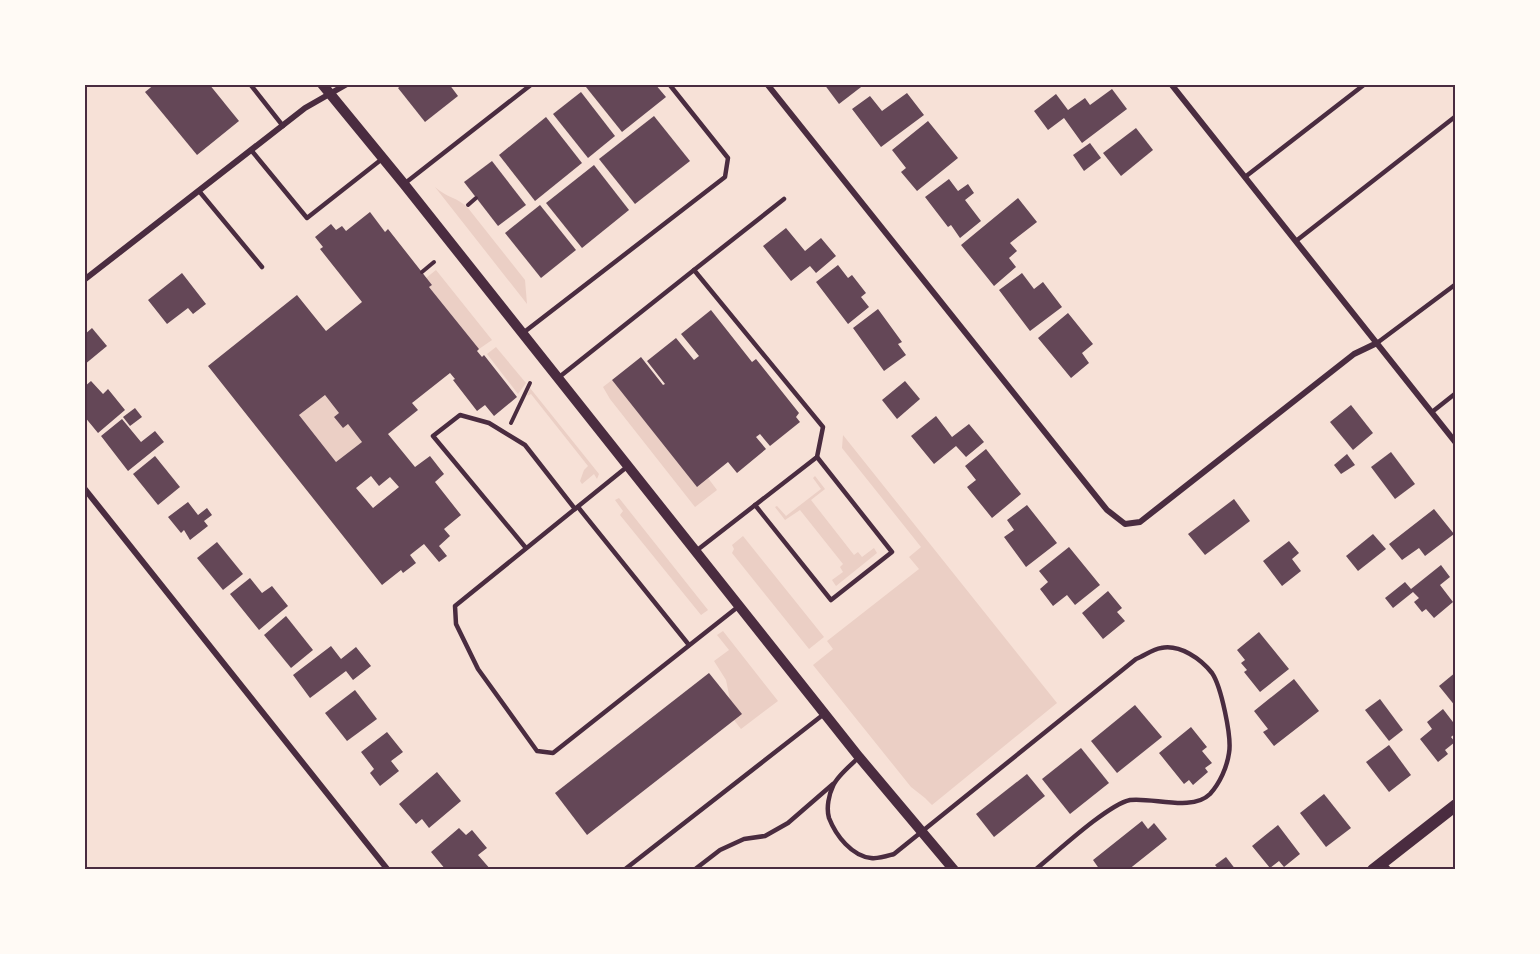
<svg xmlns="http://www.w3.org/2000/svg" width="1540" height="954" font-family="'Times New Roman',serif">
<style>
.green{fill:#ebcfc5}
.building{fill:#644757;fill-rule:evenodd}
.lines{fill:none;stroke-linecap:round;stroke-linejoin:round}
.path{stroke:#4a2c40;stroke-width:4}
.service{stroke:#4a2c40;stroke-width:4.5}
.minor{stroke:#4a2c40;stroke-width:6}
.tertiary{stroke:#4a2c40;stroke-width:10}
.secondary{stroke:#4a2c40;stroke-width:12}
.neatline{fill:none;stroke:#4a2c40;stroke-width:2}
</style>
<rect width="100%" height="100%" fill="#f7e1d7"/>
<g class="green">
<path d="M435 187C445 197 459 198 468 208L525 280 527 304Z"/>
<path d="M436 270 492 340 479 349 429 287 432 285 426 278Z"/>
<path d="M496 347 526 383 518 394 487 354Z"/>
<path d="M612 380 697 486 708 478 717 490 695 507 610 399 603 387Z"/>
<path d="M530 388 599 474 597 479 594 474 582 484 580 481 584 470 588 466 531 394 527 396Z"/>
<path d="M325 395 339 413 343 428 348 424 362 442 336 462 299 415Z"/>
<path d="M843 435 1057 703 932 805 925 798 911 787 813 665 833 649 827 641 919 569 909 557 921 547 842 448Z"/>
<path d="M815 476 825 489 811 500 854 555 858 552 862 557 874 548 877 553 836 586 832 580 843 572 840 567 843 564 800 510 785 520 775 507 777 506 786 516 821 489 813 478Z"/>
<path d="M619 498 708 610 701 615 620 515 623 511 615 500Z"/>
<path d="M743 536 824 637 809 649 732 553 734 549 732 545Z"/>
<path d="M723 631 778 701 741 729 734 720 726 680 714 661 729 650 717 635Z"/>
</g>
<g class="building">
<path d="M155 84H209L239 121 197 155 145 92Z"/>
<path d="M403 84H449L458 96 425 122 398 88Z"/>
<path d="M589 84H655L666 97 622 132 586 87Z"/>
<path d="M824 84H865L839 104Z"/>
<path d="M1112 89 1127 109 1082 143 1064 118 1048 130 1034 111 1056 94 1068 110 1085 98 1090 105Z"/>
<path d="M581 92 615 136 588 158 553 114Z"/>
<path d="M907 93 924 115 881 147 852 109 870 96 882 111Z"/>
<path d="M654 116 690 161 635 204 599 159Z"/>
<path d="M546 117 582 163 535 201 499 155Z"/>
<path d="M928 121 958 158 917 191 901 172 906 168 892 150Z"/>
<path d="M1136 128 1153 150 1121 176 1103 153Z"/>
<path d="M1090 143 1101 158 1084 171 1073 155Z"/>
<path d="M492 161 526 205 498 226 464 182Z"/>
<path d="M594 165 629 210 582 248 546 203Z"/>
<path d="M949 179 958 191 968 184 974 193 965 200 981 221 960 238 951 225 948 227 925 197Z"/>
<path d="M1018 198 1037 222 1010 243 1017 251 1009 258 1016 267 994 286 961 245Z"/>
<path d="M540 205 576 250 541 278 505 233Z"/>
<path d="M370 212 385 232 388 229 432 285 429 287 479 349 477 351 482 357 484 355 517 397 494 416 485 405 477 411 453 380 455 379 450 373 412 403 418 410 388 434 415 467 430 456 444 474 435 482 461 515 444 529 450 536 439 546 447 556 439 562 424 544 410 555 416 563 403 573 401 570 382 585 208 366 297 295 326 331 362 302 320 249 323 247 315 237 331 224 336 230 342 226 346 231ZM325 395 339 413 334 417 343 428 348 424 362 442 336 462 299 415ZM371 476 379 486 390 477 399 487 373 508 356 488Z"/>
<path d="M786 228 805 251 821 238 836 256 816 273 810 266 791 281 763 246Z"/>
<path d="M838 265 848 278 852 275 866 293 861 297 869 307 848 324 816 282Z"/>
<path d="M182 273 206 304 193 314 188 308 167 324 148 300Z"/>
<path d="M1022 273 1034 289 1043 282 1062 307 1030 331 999 290Z"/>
<path d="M878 309 902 342 898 344 906 355 884 371 853 328Z"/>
<path d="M711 310 752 362 756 359 799 413 796 417 800 422 770 446 760 434 756 437 766 449 737 473 728 462 697 487 612 380 641 357 663 385 665 384 647 361 676 338 694 360 699 356 681 334Z"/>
<path d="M1068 313 1093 344 1082 353 1089 363 1071 378 1038 338Z"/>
<path d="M92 328 107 346 84 365V335Z"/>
<path d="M91 381 103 394 108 389 125 410 98 433 84 416V387Z"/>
<path d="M905 381 920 399 897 419 882 400Z"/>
<path d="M1351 405 1373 433 1353 450 1330 422Z"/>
<path d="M135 408 142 417 130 426 123 417Z"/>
<path d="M936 416 952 437 969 424 984 442 966 457 956 446 934 464 911 436Z"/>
<path d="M122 419 141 442 155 431 164 442 128 471 101 436Z"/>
<path d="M986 449 1021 494 992 518 967 487 976 480 965 466Z"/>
<path d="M1391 452 1415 484 1395 499 1371 467Z"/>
<path d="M1347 454 1355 465 1341 474 1334 465Z"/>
<path d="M155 456 180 487 158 505 133 474Z"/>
<path d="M1234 499 1250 521 1205 555 1188 534Z"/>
<path d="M188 502 198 515 207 508 212 515 204 521 208 526 190 540 184 530 181 533 168 517Z"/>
<path d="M1027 505 1057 543 1026 567 1004 537 1014 530 1007 520Z"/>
<path d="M1434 509 1454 534 1425 556 1419 548 1402 560 1389 544Z"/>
<path d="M1373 534 1386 549 1358 571 1346 556Z"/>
<path d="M1289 541 1299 553 1292 559 1301 571 1282 586 1263 561Z"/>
<path d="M217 542 243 574 223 590 197 558Z"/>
<path d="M1069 547 1100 585 1075 605 1067 595 1053 606 1040 589 1048 582 1039 571Z"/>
<path d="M1441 565 1450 577 1440 585 1453 602 1434 618 1426 609 1422 612 1414 602 1419 598 1413 592 1393 608 1385 598 1405 582 1411 589Z"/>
<path d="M250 578 262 593 272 586 288 606 259 630 230 594Z"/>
<path d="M1108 591 1122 608 1117 612 1125 621 1103 639 1082 613Z"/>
<path d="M286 616 313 650 291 668 264 635Z"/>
<path d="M1259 632 1289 669 1260 692 1244 672 1247 670 1241 663 1245 660 1237 650Z"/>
<path d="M331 646 341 659 356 647 371 666 353 680 346 671 310 698 293 675Z"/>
<path d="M1456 672V707L1439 686Z"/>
<path d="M709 673 742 714 587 835 555 793Z"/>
<path d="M1294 679 1319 711 1274 746 1263 732 1268 729 1254 711Z"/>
<path d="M355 690 377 719 347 741 325 713Z"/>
<path d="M1380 699 1403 730 1389 741 1365 710Z"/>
<path d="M1135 705 1162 737 1117 773 1091 741Z"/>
<path d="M1443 709 1456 726V733L1451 737 1455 742 1445 750 1448 754 1438 762 1420 739 1432 729 1427 722Z"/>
<path d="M1191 727 1207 747 1202 751 1212 763 1205 768 1208 772 1193 785 1189 780 1184 784 1159 753Z"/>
<path d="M387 732 403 752 391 761 399 771 380 786 370 773 374 769 361 752Z"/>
<path d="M1389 745 1411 775 1389 792 1366 762Z"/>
<path d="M1081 748 1109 783 1070 814 1042 779Z"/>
<path d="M437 772 461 801 429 828 422 819 416 824 399 804Z"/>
<path d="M1027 774 1045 796 994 837 976 814Z"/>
<path d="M1324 794 1351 828 1326 847 1300 813Z"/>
<path d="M1142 821 1148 829 1154 823 1167 839 1128 870H1100L1093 860Z"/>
<path d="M1278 825 1300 854 1284 867 1279 861 1270 868 1252 846Z"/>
<path d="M459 828 466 835 472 830 487 848 478 855 491 870H446L431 852Z"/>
<path d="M1226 857 1236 870H1219L1215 865Z"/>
</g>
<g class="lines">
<g class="path">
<path d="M468 205 476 198"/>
<path d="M422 272 434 262"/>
<path d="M511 423 530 383"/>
</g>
<g class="service">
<path d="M250 84 283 126"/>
<path d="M251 150 307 218 382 159"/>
<path d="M1245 177 1365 84"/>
<path d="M404 184 532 84"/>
<path d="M199 191 262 267"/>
<path d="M1296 241 1456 116"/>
<path d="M694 270 784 199"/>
<path d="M523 333 725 177 728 158 669 84"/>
<path d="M1377 343 1456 284"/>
<path d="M558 378 694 270 823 427 817 457 696 551"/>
<path d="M1432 412 1456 393"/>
<path d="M628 466 455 606 456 624 478 669 537 751 553 753 739 606"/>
<path d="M755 505 831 600 892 552 817 457"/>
<path d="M578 507 689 645"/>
<path d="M526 548 433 436 460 415 489 423 525 445 575 509"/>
<path d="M858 758C850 766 837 776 833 786 829 794 826 808 829 818 836 836 852 856 871 858 879 859 887 856 894 854L1136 659C1144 656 1153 649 1161 648 1180 644 1201 659 1212 673 1221 686 1232 737 1229 753 1227 767 1220 783 1210 794 1192 812 1153 797 1130 800 1107 805 1056 853 1035 870"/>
<path d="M624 870 824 714"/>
<path d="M694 870 720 850 744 839 765 836 788 823 833 784"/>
</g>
<g class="minor">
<path d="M767 84 1107 510 1125 524 1140 522 1354 354 1377 343"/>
<path d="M1171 84 1456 443"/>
<path d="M84 280 305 108 347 84"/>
<path d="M84 488 388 870"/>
<path d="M1382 863 1389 870"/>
</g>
<path class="tertiary" d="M322 84 404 184 859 757 954 870"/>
<path class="secondary" d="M1373 870 1456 805"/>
</g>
<rect width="1540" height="954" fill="none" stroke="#fffaf5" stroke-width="171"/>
<rect x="86" y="86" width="1368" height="782" class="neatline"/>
</svg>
